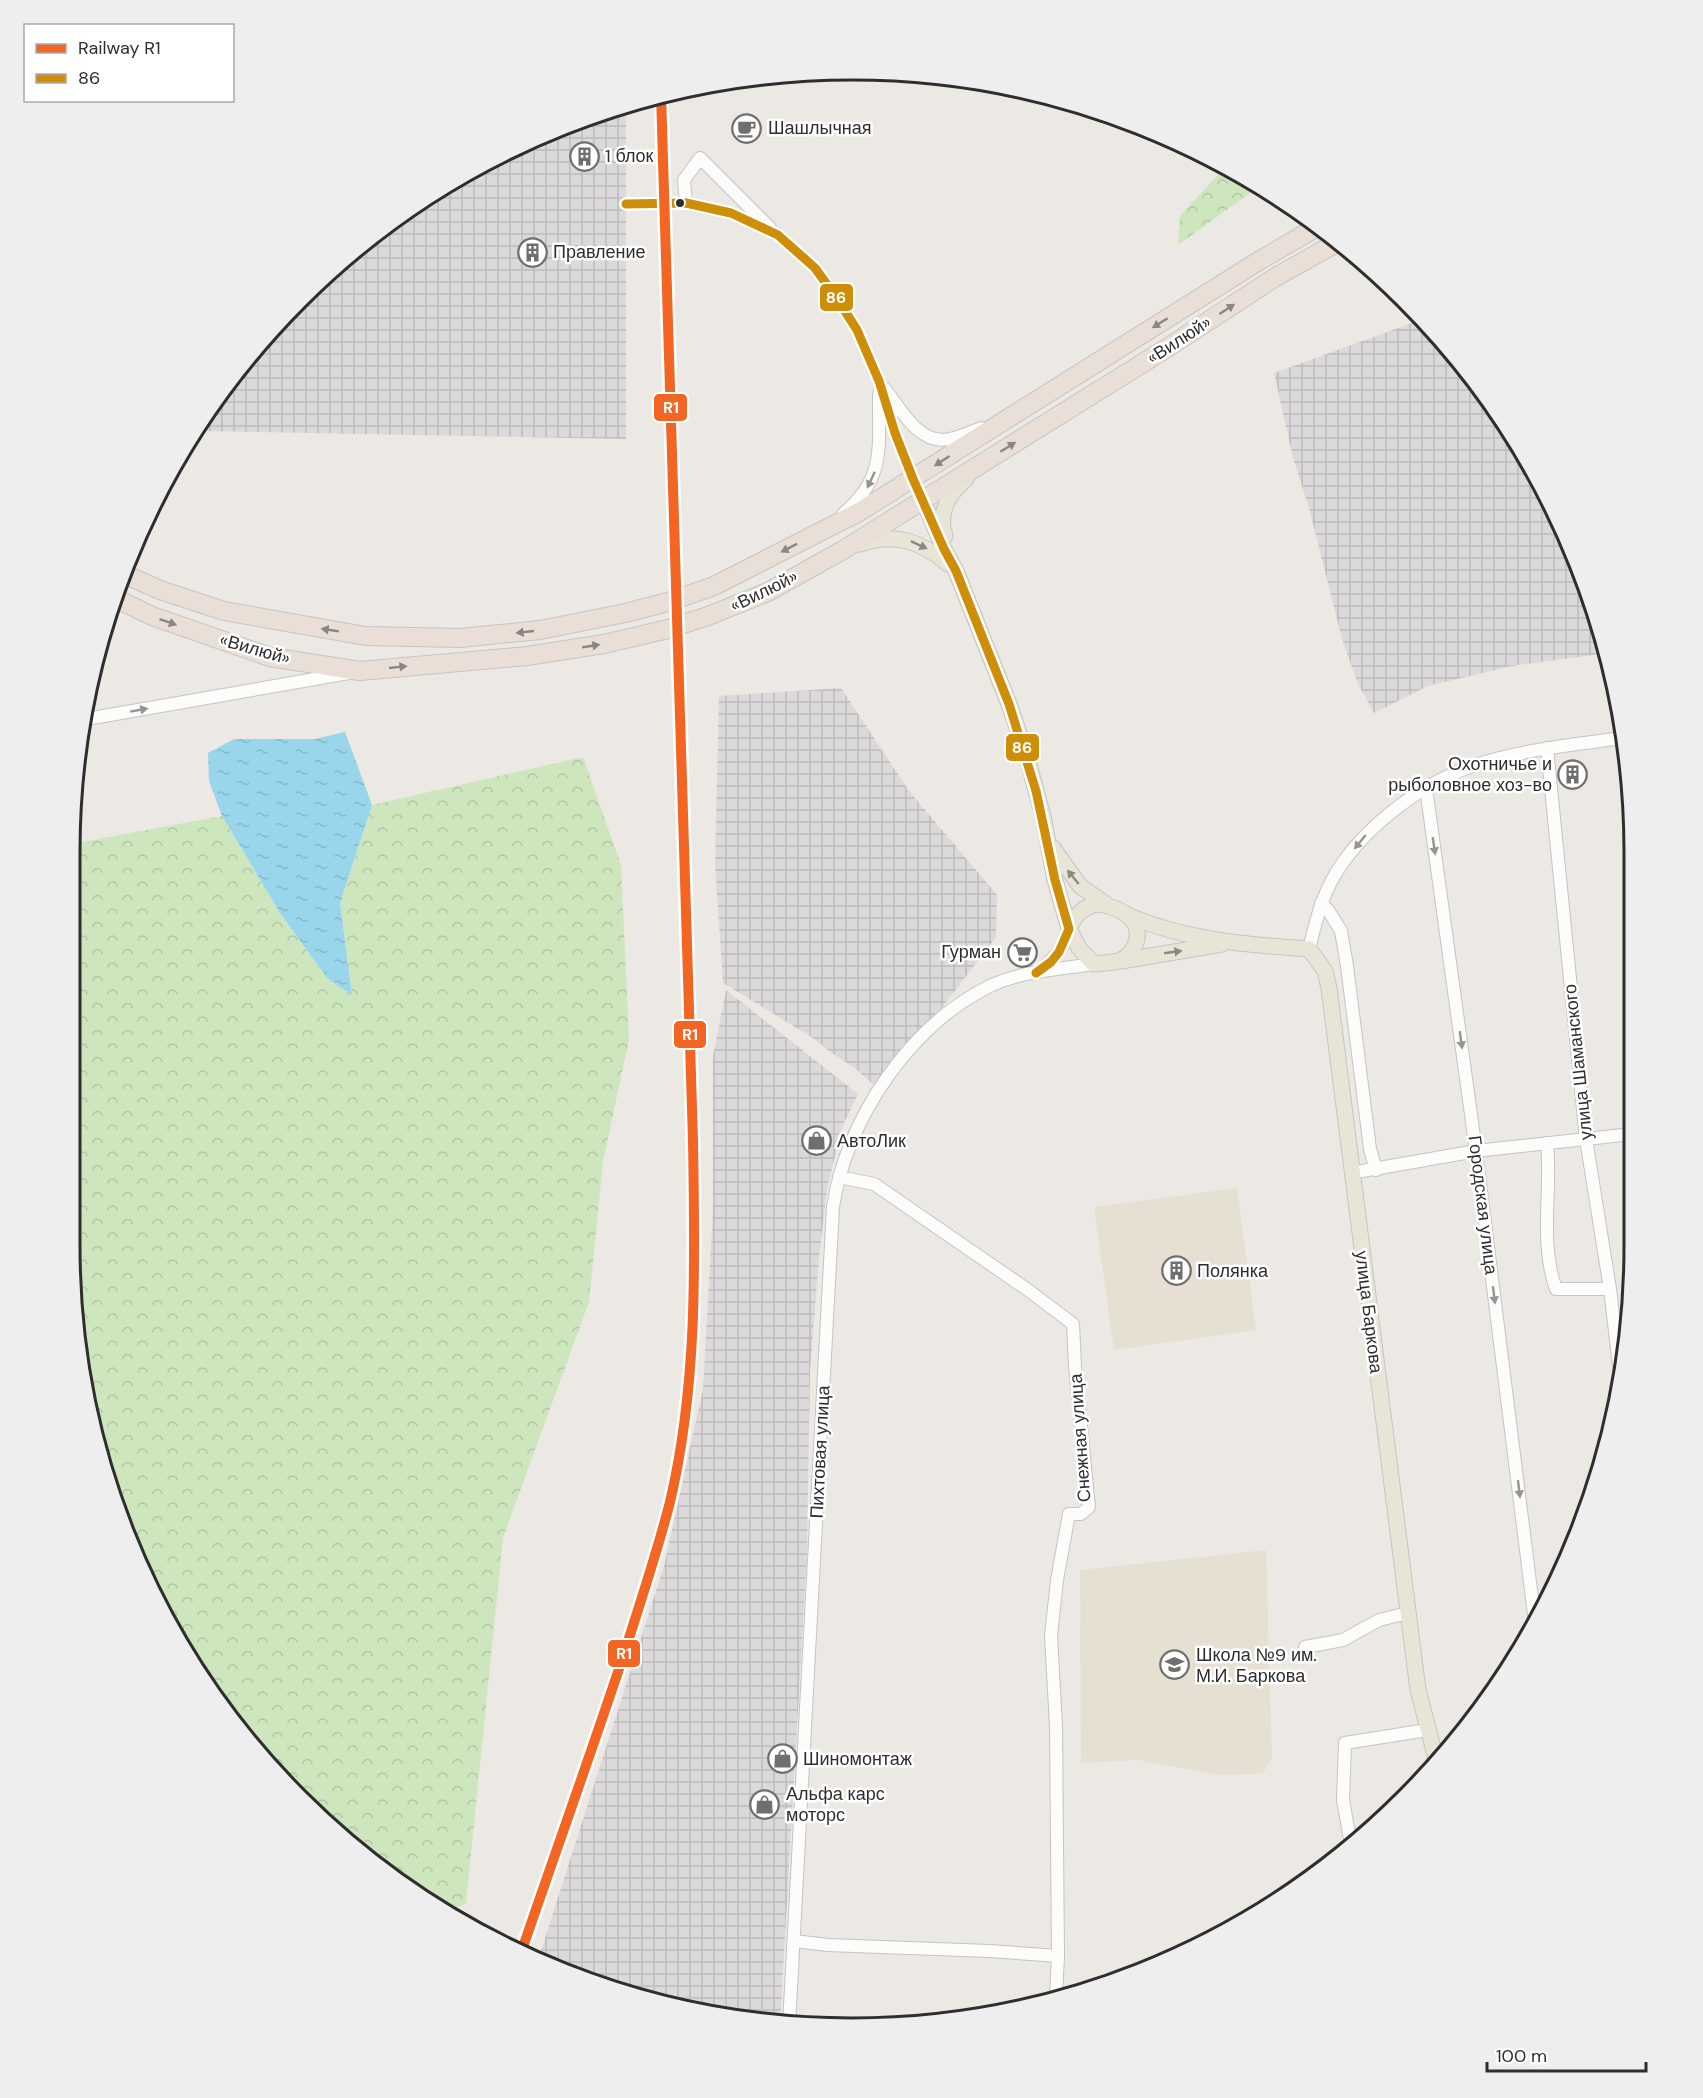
<svg xmlns="http://www.w3.org/2000/svg" width="1703" height="2098" font-family="'DM Sans',sans-serif">
<style>
.industrial{fill:url(#industrial-grid)}
.education{fill:#e6e0d3}
.forest{fill:url(#forest-crowns)}
.water{fill:url(#water-ripples)}
.lines{fill:none;stroke-linecap:round;stroke-linejoin:round}
.minor-casing{stroke:#c5c4c5;stroke-width:14}
.major-casing{stroke:#c6c5c4;stroke-width:17}
.highway-casing{stroke:#c6c5c4;stroke-width:20}
.minor{stroke:#fcfcfb;stroke-width:12}
.major{stroke:#e8e4d6;stroke-width:15}
.highway{stroke:#eadfd6;stroke-width:18}
.bus-1-casing{stroke:#fff;stroke-width:14}
.bus-1{stroke:#cf8e09;stroke-width:9}
.rail-1-casing{stroke:#fff;stroke-width:15}
.rail-1{stroke:#f26522;stroke-width:10}
.oneway{fill:#8c8682}
.oneway2{fill:#959594}
.oneway3{fill:#8b8982}
.bus-dot{fill:#2e2e2e;stroke:#fff;stroke-width:2}
.labels{text-anchor:middle;dominant-baseline:central;stroke-width:5;stroke-linejoin:round;paint-order:stroke}
.poi-label{font-size:18px;fill:#2e2e2e;stroke:#fff;text-anchor:start}
.street-label{font-size:18px;fill:#2e2e2e;stroke:#fff}
.rim{fill:none;stroke:#2e2e2e;stroke-width:3}
.line-badge{stroke:#fff;stroke-width:2}
.badge-label{font-size:16px;text-anchor:middle;font-weight:bold;fill:#fff}
</style>
<defs>
<pattern id="industrial-grid" width="8" height="8" patternUnits="userSpaceOnUse" patternTransform="scale(1.5)"><rect width="8" height="8" fill="#dcd9db"/><path d="M0 4h8M4 0v8" fill="none" stroke="#bdbbbc"/></pattern>
<pattern id="forest-crowns" width="20" height="18" patternUnits="userSpaceOnUse" patternTransform="scale(1.5)"><rect width="20" height="18" fill="#cee6be"/><path d="M2 6a3 3 0 1 1 6 0M12 15a3 3 0 1 1 6 0" fill="none" stroke="#b1c6a4"/></pattern>
<pattern id="water-ripples" width="26" height="14" patternUnits="userSpaceOnUse" patternTransform="scale(1.5)"><rect width="26" height="14" fill="#99d6ec"/><path d="M2 4q2-2 4 0t4 0M15 11q2-2 4 0t4 0" fill="none" stroke="#84b8cb"/></pattern>
</defs>
<rect width="100%" height="100%" fill="#ece8e4"/>
<g class="industrial">
<path d="M626 104V439L200 431 201 422 263 335 375 230 505 150Z"/>
<path d="M1416 315 1472 375 1553 505 1608 653 1512 666 1428 686 1374 713 1358 684 1342 639 1309 508 1293 458 1274 373 1412 323Z"/>
<path d="M841 688 909 791 997 895 996 937 879 1090 856 1069 829 1051 813 1038 723 983 715 865 719 696Z"/>
<path d="M726 990 858 1094 843 1125 827 1188 819 1258 810 1371 807 1551 780 2024 649 2002 539 1957 664 1566 703 1389 713 1210V1056Z"/>
</g>
<g class="education">
<path d="M1237 1188 1256 1330 1114 1350 1094 1207Z"/>
<path d="M1266 1550 1272 1759 1262 1774 1217 1775 1138 1760 1081 1763 1080 1570Z"/>
</g>
<g class="forest">
<path d="M1226 166 1242 174 1260 186 1178 245 1180 216Z"/>
<path d="M583 757 621 865 629 1039 603 1162 589 1302 503 1538 466 1903 446 1913 298 1800 174 1637 96 1449 69 1246 71 844 222 816 280 913 327 978 352 994 340 903 372 805Z"/>
</g>
<path class="water" d="M345 732 372 805 340 903 352 995 327 978 280 913 222 816 209 781 208 753 234 739H315Z"/>
<g class="lines">
<defs>
<g id="minor">
<path d="M686 203 684 180 700 158 770 228"/>
<path d="M626 204 686 203 731 213 778 235 815 268 836 297 857 330 879 381 895 433 913 479"/>
<path d="M885 389C901 409 919 446 950 439 960 437 971 432 981 428"/>
<path d="M843 514C887 477 878 446 879 394"/>
<path d="M81 720 349 673"/>
<path d="M1547 748 1586 1139 1610 1289 1620 1374"/>
<path d="M1426 788 1476 1151 1535 1622"/>
<path d="M1321 903 1328 910 1341 931 1347 966 1370 1149 1376 1170"/>
<path d="M1309 949C1315 926 1320 902 1332 880 1358 832 1418 785 1470 767 1519 750 1571 745 1622 738"/>
<path d="M1040 971 1059 952 1069 929"/>
<path d="M1547 1143C1552 1192 1539 1242 1556 1289H1610"/>
<path d="M1351 1173 1476 1151 1632 1134"/>
<path d="M839 1177 874 1184 1028 1290 1073 1324 1075 1366 1089 1507 1081 1514H1069L1057 1580 1051 1636 1056 1726 1058 1956 1056 1996"/>
<path d="M1305 1647 1343 1640 1379 1620 1408 1613"/>
<path d="M1351 1845 1343 1800 1345 1743 1427 1730"/>
<path d="M794 1941 828 1945 989 1951 1058 1956"/>
<path d="M789 2025 833 1207C846 1119 911 1024 992 985 1023 971 1061 969 1094 964"/>
</g>
<g id="major">
<path d="M923 500 944 549 956 571 1009 704 1025 750 1043 816 1055 880 1069 929"/>
<path d="M945 536C937 512 949 494 966 479"/>
<path d="M860 544C894 532 921 541 948 564"/>
<path d="M1053 848 1080 886 1107 905"/>
<path d="M1099 904C1110 906 1125 911 1132 920 1144 934 1134 956 1118 961 1111 963 1102 963 1094 964L1079 948 1069 929C1075 915 1083 906 1099 904Z"/>
<path d="M1127 915C1185 940 1247 945 1309 949L1325 971 1329 988 1418 1690 1436 1759"/>
<path d="M1121 961 1222 944"/>
</g>
<g id="highway">
<path d="M122 573 160 590 224 611 366 636 460 638 540 630 625 613 668 602 714 586 859 512 1257 262 1317 227"/>
<path d="M115 598 152 616 270 657 360 671 527 656 604 644 668 629 708 616 768 592 843 550 1167 348 1274 278 1338 242"/>
</g>
</defs>
<use href="#minor" class="minor-casing"/>
<use href="#major" class="major-casing"/>
<use href="#highway" class="highway-casing"/>
<use href="#minor" class="minor"/>
<use href="#major" class="major"/>
<use href="#highway" class="highway"/>
<defs>
<path id="bus-1" d="M626 204 686 203 731 213 778 235 815 268 836 297 857 330 879 381 895 433 913 479 944 549 956 571 1009 704 1036 791 1055 880 1069 929 1059 952 1051 962 1036 973"/>
</defs>
<use href="#bus-1" class="bus-1-casing"/>
<use href="#bus-1" class="bus-1"/>
<defs>
<path id="rail-1" d="M522 1950C556 1851 591 1753 624 1654 640 1603 657 1553 670 1502 698 1383 695 1261 693 1141L661 94"/>
</defs>
<use href="#rail-1" class="rail-1-casing"/>
<use href="#rail-1" class="rail-1"/>
</g>
<defs><path id="oneway-solid" d="M-6-.8H1V-3.2L6.5 0L1 3.2V.8H-6Z" transform="scale(1.5)"/></defs>
<g class="oneway">
<use href="#oneway-solid" transform="translate(1227 309) rotate(-33)"/>
<use href="#oneway-solid" transform="translate(1160 323) rotate(148)"/>
<use href="#oneway-solid" transform="translate(1008 447) rotate(-32)"/>
<use href="#oneway-solid" transform="translate(942 461) rotate(147)"/>
<use href="#oneway-solid" transform="translate(789 548) rotate(153)"/>
<use href="#oneway-solid" transform="translate(168 622) rotate(19)"/>
<use href="#oneway-solid" transform="translate(330 630) rotate(-171)"/>
<use href="#oneway-solid" transform="translate(525 632) rotate(174)"/>
<use href="#oneway-solid" transform="translate(591 646) rotate(-9)"/>
<use href="#oneway-solid" transform="translate(398 667) rotate(-6)"/>
</g>
<g class="oneway2">
<use href="#oneway-solid" transform="translate(871 480) rotate(115)"/>
<use href="#oneway-solid" transform="translate(139 710) rotate(-10)"/>
<use href="#oneway-solid" transform="translate(1360 842) rotate(129)"/>
<use href="#oneway-solid" transform="translate(1434 846) rotate(82)"/>
<use href="#oneway-solid" transform="translate(1461 1040) rotate(82)"/>
<use href="#oneway-solid" transform="translate(1494 1295) rotate(83)"/>
<use href="#oneway-solid" transform="translate(1519 1489) rotate(83)"/>
</g>
<g class="oneway3">
<use href="#oneway-solid" transform="translate(919 545) rotate(25)"/>
<use href="#oneway-solid" transform="translate(1073 877) rotate(-129)"/>
<use href="#oneway-solid" transform="translate(1173 952) rotate(-8)"/>
</g>
<defs>
<symbol id="cafe-ring" viewBox="-11 -11 22 22"><circle r="9.5" fill="#fff" stroke="#706f6e" stroke-width="1.5"/><path d="M-5.5-4.5H6V0H3Q3 3.5 0 3.5H-2.5Q-5.5 3.5-5.5 0ZM3-3.2v2h1.7v-2ZM-6 4.5H4V6H-6Z" fill="#706f6e"/></symbol>
<symbol id="building-ring" viewBox="-11 -11 22 22"><circle r="9.5" fill="#fff" stroke="#706f6e" stroke-width="1.5"/><path d="M-4-6H4V6H1V3H-1V6H-4ZM-2.5-4.3h1.7v1.8h-1.7ZM.8-4.3h1.7v1.8H.8ZM-2.5-1h1.7V.8h-1.7ZM.8-1h1.7V.8H.8Z" fill="#706f6e"/></symbol>
<symbol id="supermarket-ring" viewBox="-11 -11 22 22"><circle r="9.5" fill="#fff" stroke="#706f6e" stroke-width="1.5"/><path d="M-6-5.5h2.5l.6 2H6L4.5 2H-2.5L-4.4-4H-6ZM-1.5 3.2a1.3 1.3 0 1 0 .1 0ZM3 3.2a1.3 1.3 0 1 0 .1 0Z" fill="#706f6e"/></symbol>
<symbol id="shop-ring" viewBox="-11 -11 22 22"><circle r="9.5" fill="#fff" stroke="#706f6e" stroke-width="1.5"/><path d="M-5-2.5h2.3a2.7 3.5 0 0 1 5.4 0H5L5.5 6h-11ZM-1.5-2.5h3a1.5 2.3 0 0 0-3 0Z" fill="#706f6e"/></symbol>
<symbol id="school-ring" viewBox="-11 -11 22 22"><circle r="9.5" fill="#fff" stroke="#706f6e" stroke-width="1.5"/><path d="M0-5L7-2L0 1L-7-2ZM-4 1L0 2.5L4 1V4Q0 6-4 4Z" fill="#706f6e"/></symbol>
</defs>
<g fill-rule="evenodd">
<use href="#cafe-ring" x="730" y="112" width="33" height="33"/>
<use href="#building-ring" x="568" y="140" width="33" height="33"/>
<use href="#building-ring" x="516" y="236" width="33" height="33"/>
<use href="#building-ring" x="1556" y="758" width="33" height="33"/>
<use href="#supermarket-ring" x="1006" y="936" width="33" height="33"/>
<use href="#shop-ring" x="800" y="1124" width="33" height="33"/>
<use href="#building-ring" x="1160" y="1254" width="33" height="33"/>
<use href="#school-ring" x="1158" y="1648" width="33" height="33"/>
<use href="#shop-ring" x="766" y="1742" width="33" height="33"/>
<use href="#shop-ring" x="748" y="1788" width="33" height="33"/>
</g>
<circle class="bus-dot" cx="680" cy="203" r="5"/>
<g class="labels">
<g class="poi-label">
<text x="768" y="128">Шашлычная</text>
<text x="605" y="156">1 блок</text>
<text x="553" y="252">Правление</text>
<text x="1552" y="764" text-anchor="end">Охотничье и<tspan x="1552" dy="21">рыболовное хоз-во</tspan></text>
<text x="1001" y="952" text-anchor="end">Гурман</text>
<text x="837" y="1141">АвтоЛик</text>
<text x="1197" y="1271">Полянка</text>
<text x="1196" y="1655">Школа №9 им.<tspan x="1196" dy="21">М.И. Баркова</tspan></text>
<text x="803" y="1759">Шиномонтаж</text>
<text x="786" y="1794">Альфа карс<tspan x="786" dy="21">моторс</tspan></text>
</g>
<g class="street-label">
<text transform="translate(1179 340) rotate(-33)">«Вилюй»</text>
<text transform="translate(764 591) rotate(-26)">«Вилюй»</text>
<text transform="translate(255 649) rotate(16)">«Вилюй»</text>
<text transform="translate(1578 1062) rotate(-96)">улица Шаманского</text>
<text transform="translate(1483 1205) rotate(83)">Городская улица</text>
<text transform="translate(1369 1312) rotate(83)">улица Баркова</text>
<text transform="translate(1080 1438) rotate(-94)">Снежная улица</text>
<text transform="translate(820 1452) rotate(-87)">Пихтовая улица</text>
</g>
</g>
<path d="M0 0H1703V2098H0ZM852 80H852A772 772 0 0 1 1624 852V1246A772 772 0 0 1 852 2018H852A772 772 0 0 1 80 1246V852A772 772 0 0 1 852 80Z" fill="#eee" fill-rule="evenodd"/>
<path class="rim" d="M852 80H852A772 772 0 0 1 1624 852V1246A772 772 0 0 1 852 2018H852A772 772 0 0 1 80 1246V852A772 772 0 0 1 852 80Z"/>
<g class="line-badge">
<rect x="819" y="283" width="35" height="29" rx="6" fill="#cf8e09"/>
<rect x="653" y="393" width="35" height="29" rx="6" fill="#f26522"/>
<rect x="1005" y="733" width="35" height="29" rx="6" fill="#cf8e09"/>
<rect x="673" y="1020" width="34" height="29" rx="6" fill="#f26522"/>
<rect x="607" y="1639" width="34" height="29" rx="6" fill="#f26522"/>
</g>
<g class="badge-label">
<text x="836" y="303">86</text>
<text x="671" y="413">R1</text>
<text x="1022" y="753">86</text>
<text x="690" y="1040">R1</text>
<text x="624" y="1659">R1</text>
</g>
<rect x="24" y="24" width="210" height="78" fill="#ffffff" stroke="#ababab" stroke-width="1.5"/>
<rect x="36" y="44" width="30" height="9" fill="#f26522" stroke="#ababab" stroke-width="1.5"/>
<text x="78" y="54" font-size="18" fill="#2e2e2e">Railway R1</text>
<rect x="36" y="74" width="30" height="9" fill="#cf8e09" stroke="#ababab" stroke-width="1.5"/>
<text x="78" y="84" font-size="18" fill="#2e2e2e">86</text>
<path d="M1487 2062v9h159v-9" fill="none" stroke="#2e2e2e" stroke-width="3"/>
<text x="1496" y="2062" font-size="18" fill="#2e2e2e" stroke="#ffffff" stroke-width="4.5" paint-order="stroke">100 m</text>
</svg>
